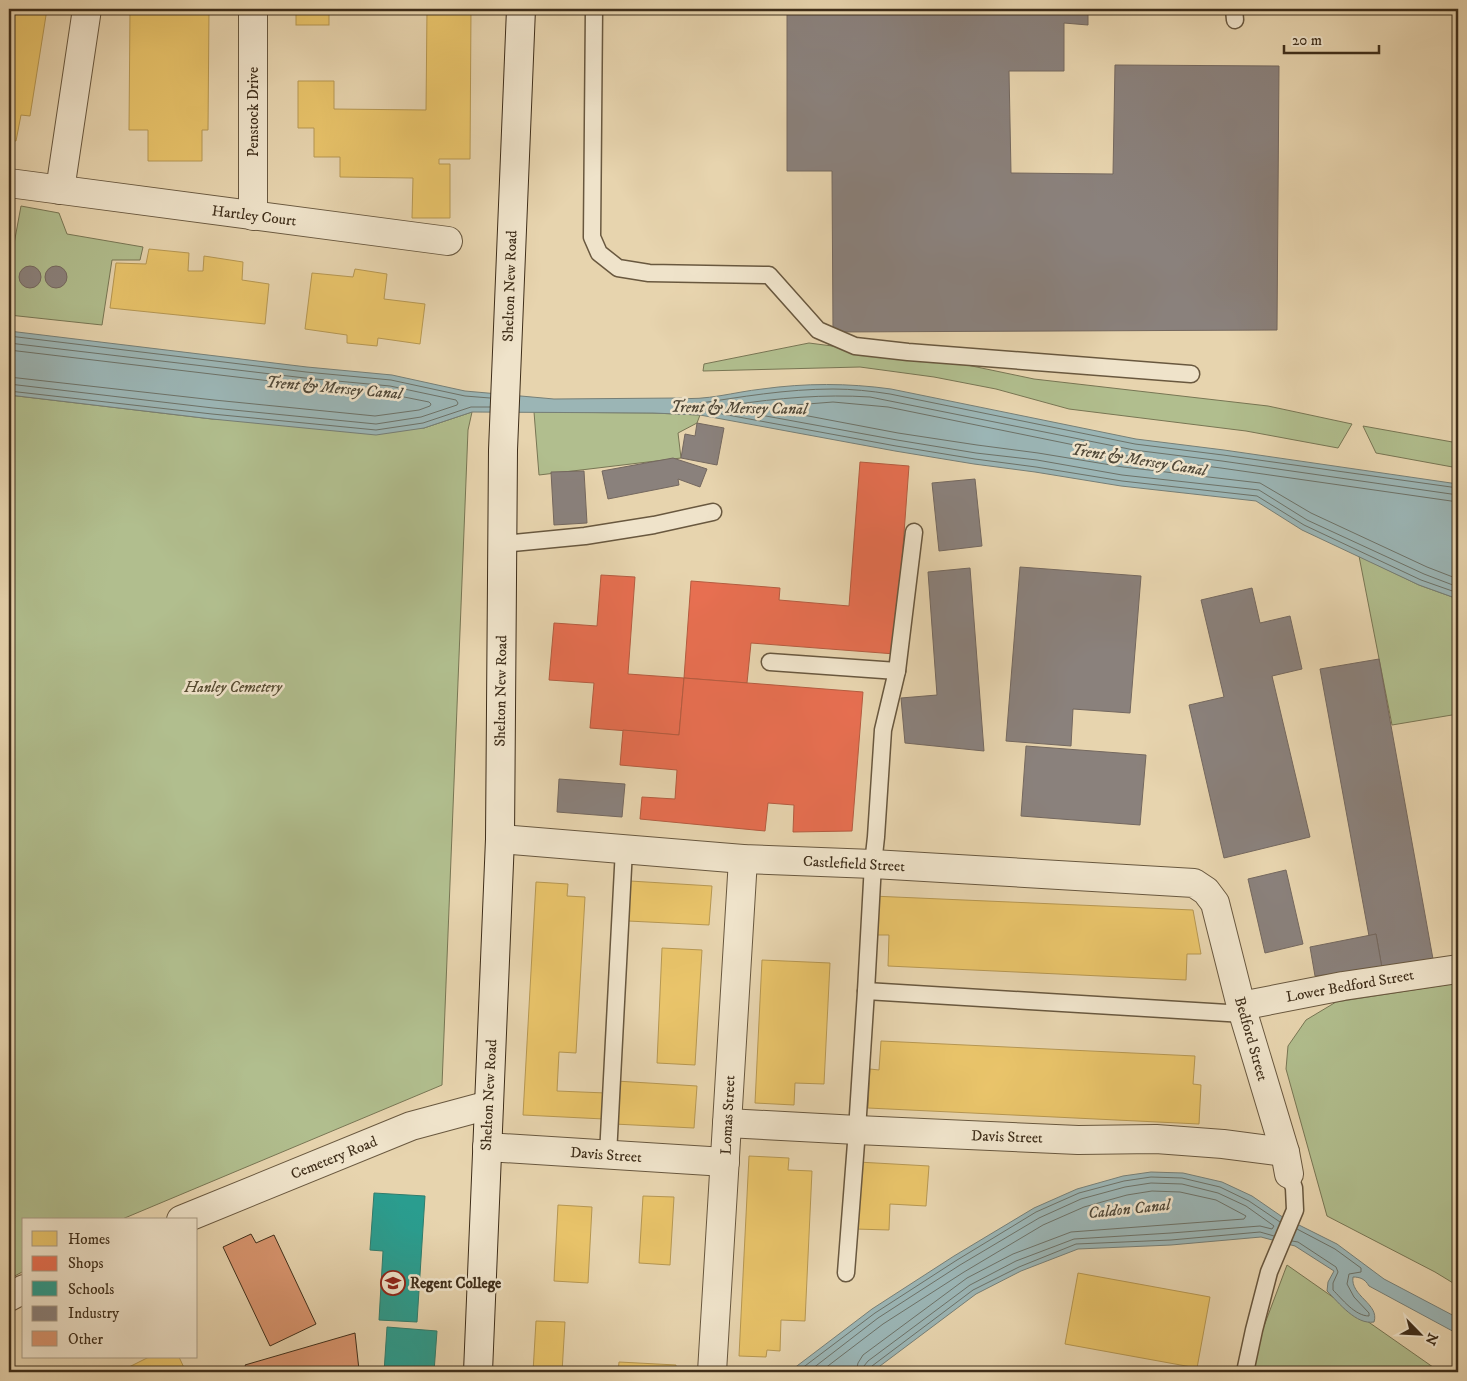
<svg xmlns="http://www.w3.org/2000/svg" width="1467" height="1381" font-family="'IM FELL DW Pica',serif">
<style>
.green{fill:#b1be8e;stroke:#787654}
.water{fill:#9bb5b5;stroke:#767f77}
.homes{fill:#e9c46a;stroke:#b69752}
.shops{fill:#e76f51;stroke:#b55c40}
.schools{fill:#2a9d8f;stroke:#307c6c}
.industry{fill:#8a817c;stroke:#74685f}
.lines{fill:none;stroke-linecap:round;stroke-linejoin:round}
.shore{stroke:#6d7268;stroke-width:1}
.building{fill:#d9956f;stroke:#3f2e1a}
.lane-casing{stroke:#69583f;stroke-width:19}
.street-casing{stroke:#69583f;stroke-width:30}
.secondary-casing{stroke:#3f2e1a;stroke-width:30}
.lane{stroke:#efe3ca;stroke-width:16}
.street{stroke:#efe3ca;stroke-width:28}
.secondary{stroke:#efe3ca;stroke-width:28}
.labels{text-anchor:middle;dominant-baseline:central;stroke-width:5;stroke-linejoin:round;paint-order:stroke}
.street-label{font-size:15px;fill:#3f2e1a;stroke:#efe3ca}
.park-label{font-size:15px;font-style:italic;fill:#564b31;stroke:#efe3ca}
.poi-label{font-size:15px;font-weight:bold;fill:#3f2e1a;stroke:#efe3ca;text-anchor:start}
.water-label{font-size:16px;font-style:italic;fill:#514939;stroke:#efe3ca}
</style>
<rect width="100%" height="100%" fill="#e7d4ae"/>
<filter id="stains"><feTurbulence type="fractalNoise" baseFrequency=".004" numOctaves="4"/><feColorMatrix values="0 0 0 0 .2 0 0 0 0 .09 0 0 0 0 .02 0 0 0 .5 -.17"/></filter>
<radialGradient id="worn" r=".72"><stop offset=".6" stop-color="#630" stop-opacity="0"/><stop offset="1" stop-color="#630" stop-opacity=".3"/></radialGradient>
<g class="green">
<path d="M21 206 59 213 67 234 143 247 140 260H112L102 325 9 315V271Z"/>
<path d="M809 343 948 361 1034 379 1268 406 1352 424 1338 448 1246 431 1069 409 996 389 934 377 860 367 703 371 704 364Z"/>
<path d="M9 395 212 419 424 428 472 412 468 430 442 1085 120 1220H24V1271L9 1279Z"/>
<path d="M534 412 653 413 700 415 697 423 678 433 681 458 539 475Z"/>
<path d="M1363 426 1458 443V468L1376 453Z"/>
<path d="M1359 556 1419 585 1458 599V714L1392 725Z"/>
<path d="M1458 983V1286L1435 1272 1327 1216 1286 1069 1288 1046 1306 1020 1336 1002Z"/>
<path d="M1287 1265 1440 1372H1254L1261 1334Z"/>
</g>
<g class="water">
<path d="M9 331 307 367 392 375 465 391 554 399 678 398C706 401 734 392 762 389 805 383 848 383 891 389L1136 439 1224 450 1458 484V599L1419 585 1302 530 1256 501 1121 486 1035 472 974 464 895 451 700 415 653 413 472 412 424 428 376 435 212 419 9 395Z"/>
<path d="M1151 1172 1183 1173 1222 1182 1252 1196 1281 1216 1337 1244 1384 1279 1458 1318V1334L1369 1286C1365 1279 1360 1277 1353 1277 1350 1296 1380 1304 1374 1322 1356 1325 1339 1303 1327 1291L1328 1282 1334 1271 1295 1246 1261 1237 1171 1245 1078 1249 1021 1271 976 1294 872 1372H789L872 1309 954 1256 1034 1208 1077 1189 1123 1176Z"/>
</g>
<g class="homes">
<path d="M9 9H47L30 116 21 115 16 141 9 140Z"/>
<path d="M130 9H209L208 130H202V161H148V130H129Z"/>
<rect x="296" y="9" width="33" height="16"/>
<path d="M427 9H471L470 159H439V164H450V218H412L413 178 340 177V157H314V128H298V81H334V109L426 110Z"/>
<path d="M149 249 189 253 188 271H203L204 256 243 262 242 280 269 284 265 324 110 308 116 263 146 264Z"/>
<path d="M355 269 387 274 384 299 425 304 420 344 378 338 377 346 347 343V335L305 329 312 273 353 277Z"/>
<path d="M630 881 712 886 709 925 628 921Z"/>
<path d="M536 882 568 884 567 896 585 897 576 1053 559 1052 557 1091 606 1093 604 1119 523 1115Z"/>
<path d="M872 896 1193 910 1201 954H1187L1186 980 888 966 889 935H870Z"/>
<path d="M662 948 702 950 695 1065 657 1063Z"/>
<path d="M762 960 830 963 824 1084 795 1083 794 1105 755 1103Z"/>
<path d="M881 1041 1195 1056 1193 1084 1201 1085 1199 1124 868 1108 870 1069 879 1070Z"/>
<path d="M616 1081 697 1086 694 1128 614 1124Z"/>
<path d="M749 1156 789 1158 788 1170 812 1171 805 1321 781 1320 780 1351 767 1350 766 1357 739 1356Z"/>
<path d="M858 1162 929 1166 926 1206 890 1204 889 1230 855 1229Z"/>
<path d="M643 1196 674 1197 670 1265 639 1263Z"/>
<path d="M558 1205 592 1207 588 1283 554 1281Z"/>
<path d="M1078 1273 1210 1297 1197 1368 1065 1344Z"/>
<path d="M536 1321 565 1322 562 1372H533Z"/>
<path d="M149 1357H179L186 1372H126L125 1369Z"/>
<path d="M619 1362 676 1365V1372H618Z"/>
</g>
<g class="shops">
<path d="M860 462 909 466 895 654 751 643 747 683 684 678 691 581 780 588 779 600 849 606Z"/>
<path d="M601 575 635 577 628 674 684 678 679 735 590 728 594 683 549 680 554 623 597 626Z"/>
<path d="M684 678 863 692 852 831 793 832 794 805 768 803 765 831 640 819 642 797 675 799 677 770 620 765 623 730 679 735Z"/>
</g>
<g class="schools">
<path d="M374 1193 425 1196 417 1322 379 1320 383 1251 370 1250Z"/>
<path d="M387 1327 437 1331 434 1372H384Z"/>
</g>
<g class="industry">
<path d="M787 9H1088V25L1064 23V71H1009L1011 173 1113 174 1115 65 1279 66 1277 330 833 332 832 171H787Z"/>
<circle cx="30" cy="277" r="11"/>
<circle cx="56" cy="277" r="11"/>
<path d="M697 423 724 428 717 465 681 458 685 434 695 436Z"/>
<path d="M673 458 707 469 700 487 678 479 679 485 608 499 602 471Z"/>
<path d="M584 471 587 523 554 525 551 472Z"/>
<path d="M975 479 982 546 939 551 932 483Z"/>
<path d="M1020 567 1141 576 1130 713 1073 709 1071 746 1006 741Z"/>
<path d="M970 568 984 751 905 743 901 698 937 695 928 572Z"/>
<path d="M1252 588 1260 623 1290 616 1302 669 1272 676 1310 837 1224 858 1189 705 1224 697 1201 600Z"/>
<path d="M1379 659 1433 959 1382 968 1376 934 1369 936 1320 669Z"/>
<path d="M1026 746 1146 755 1140 825 1021 816Z"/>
<path d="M559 779 625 784 622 817 557 812Z"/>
<path d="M1286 870 1303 944 1265 953 1248 879Z"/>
<path d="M1376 934 1382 968 1315 976 1310 947Z"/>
</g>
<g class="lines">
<g class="shore">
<path d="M9 336 306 372 391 380 465 396 490 398"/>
<path d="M9 343 305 378 390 386 456 400 458 403 457 405 421 417 376 424 213 408 9 384"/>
<path d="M9 350 304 385 389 394 429 402 431 404 430 406 419 410 375 416 214 400 9 377"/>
<path d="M9 391 212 414 376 430 423 423 471 407H490"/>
<path d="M1458 488 1223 455 1135 444 890 394C871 391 852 389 833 389 787 389 740 397 695 404L693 406 695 409 896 446 975 459 1036 467 1122 481 1257 496 1304 525 1421 580 1458 593"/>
<path d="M1458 495 1222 461 1134 450 870 397C824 394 778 398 732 405L731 407 733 410 897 440 976 453 1037 460 1122 475 1259 490 1307 520 1424 574 1458 587"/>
<path d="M1458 502 1221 468 1133 457 888 407 833 402 782 406 780 408 782 411 898 433 977 445 1038 453 1123 467 1260 483 1311 513 1427 567 1458 579"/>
<path d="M1292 1241 1298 1242 1336 1267 1338 1272 1333 1283V1290C1342 1299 1355 1316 1369 1316V1313L1354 1297 1347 1284 1349 1274 1361 1272V1268L1335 1249 1297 1229"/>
<path d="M797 1372 875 1313 957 1260 1036 1212 1079 1193 1124 1181 1151 1177 1182 1178 1220 1187 1249 1201 1280 1222"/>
<path d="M808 1372 878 1318 960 1265 1039 1218 1081 1199 1125 1187 1151 1183 1182 1184 1218 1193 1246 1206 1274 1226 1272 1229 1260 1226 1171 1233 1074 1239 1016 1261 970 1285 868 1361 864 1366V1372"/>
<path d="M820 1372 883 1324 964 1272 1043 1225 1084 1207 1127 1195 1152 1191 1180 1192 1216 1200 1246 1216 1244 1219 1071 1232 1013 1254 967 1278 863 1355 858 1363 856 1372"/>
<path d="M870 1372 872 1366 973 1290 1019 1267 1076 1244 1171 1240 1260 1232 1274 1236"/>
</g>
</g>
<g class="building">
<path d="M251 1234 256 1243 274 1235 316 1324 270 1346 223 1247Z"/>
<path d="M355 1333 359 1370 341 1372H248L245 1365Z"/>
</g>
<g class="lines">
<defs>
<g id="lane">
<path d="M594 9 592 237 599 253 618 268 649 273 769 275 818 330 855 346 908 352 1191 374"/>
<path d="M1234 9 1235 20"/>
<path d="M503 544 585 536 654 525 713 512"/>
<path d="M770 662 897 671"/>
<path d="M866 991 1244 1014"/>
<path d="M608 1155 624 849"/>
<path d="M846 1273 857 1130 866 991 873 864 876 837 883 730 897 671 914 532"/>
<path d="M1245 1372 1254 1330 1269 1272 1295 1210 1294 1188 1289 1174"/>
</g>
<g id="street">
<path d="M253 9V216"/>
<path d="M9 183 448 241"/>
<path d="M60 190 87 9"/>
<path d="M500 839 743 859 873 864 1194 883 1206 891 1215 903 1241 1006 1285 1152 1289 1174"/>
<path d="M1241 1006 1343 986 1458 969"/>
<path d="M727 1123 857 1130 1078 1140 1156 1139 1223 1144 1285 1152"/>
<path d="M487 1147 725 1162"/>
<path d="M181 1220 411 1126 489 1105"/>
<path d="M9 1297 24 1289"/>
<path d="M712 1372 743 859"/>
</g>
<path id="secondary" d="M478 1372 500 839 503 450 521 9"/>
</defs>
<use href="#lane" class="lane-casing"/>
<use href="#street" class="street-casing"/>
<use href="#secondary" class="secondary-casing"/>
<use href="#lane" class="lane"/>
<use href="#street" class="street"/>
<use href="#secondary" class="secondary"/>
</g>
<defs>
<symbol id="university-ring" viewBox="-11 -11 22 22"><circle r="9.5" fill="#efe3ca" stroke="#8f2418" stroke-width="1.5"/><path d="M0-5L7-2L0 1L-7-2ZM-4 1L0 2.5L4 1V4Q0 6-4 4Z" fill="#8f2418"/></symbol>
</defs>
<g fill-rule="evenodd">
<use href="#university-ring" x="379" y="1269" width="28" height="28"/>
</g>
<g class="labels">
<g class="street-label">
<text transform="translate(253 112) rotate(-90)">Penstock Drive</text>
<text transform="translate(254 216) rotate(7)">Hartley Court</text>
<text transform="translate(510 286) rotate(-88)">Shelton New Road</text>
<text transform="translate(501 691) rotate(-89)">Shelton New Road</text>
<text transform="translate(854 864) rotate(3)">Castlefield Street</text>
<text transform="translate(1350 986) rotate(-10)">Lower Bedford Street</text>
<text transform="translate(1251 1039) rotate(74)">Bedford Street</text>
<text transform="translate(489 1095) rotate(-87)">Shelton New Road</text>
<text transform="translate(728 1115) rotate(-87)">Lomas Street</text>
<text transform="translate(1007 1137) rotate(2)">Davis Street</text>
<text transform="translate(606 1155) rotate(4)">Davis Street</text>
<text transform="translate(334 1158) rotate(-22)">Cemetery Road</text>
</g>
<g class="park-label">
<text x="233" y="687">Hanley Cemetery</text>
</g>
<g class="poi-label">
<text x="410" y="1283">Regent College</text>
</g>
<g class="water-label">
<text transform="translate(334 388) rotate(5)">Trent &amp; Mersey Canal</text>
<text transform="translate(739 408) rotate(1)">Trent &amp; Mersey Canal</text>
<text transform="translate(1139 460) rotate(9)">Trent &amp; Mersey Canal</text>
<text transform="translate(1129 1209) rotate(-6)">Caldon Canal</text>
</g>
</g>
<rect width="1467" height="1381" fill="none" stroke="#e7d4ae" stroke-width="30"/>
<rect x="10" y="10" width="1447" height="1361" fill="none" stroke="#3f2e1a" stroke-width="2.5"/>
<rect x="15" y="15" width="1437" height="1351" fill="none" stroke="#3f2e1a"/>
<rect x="22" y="1218" width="175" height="140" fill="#efe3ca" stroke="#a99b84"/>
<rect x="32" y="1231" width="25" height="15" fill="#e9c46a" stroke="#a99b84"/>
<text x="68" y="1244" font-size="15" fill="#3f2e1a">Homes</text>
<rect x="32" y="1256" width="25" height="15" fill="#e76f51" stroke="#a99b84"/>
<text x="68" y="1268" font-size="15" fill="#3f2e1a">Shops</text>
<rect x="32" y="1281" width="25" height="15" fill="#2a9d8f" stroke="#a99b84"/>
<text x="68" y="1294" font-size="15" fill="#3f2e1a">Schools</text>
<rect x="32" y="1306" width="25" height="15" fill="#8a817c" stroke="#a99b84"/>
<text x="68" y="1318" font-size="15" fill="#3f2e1a">Industry</text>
<rect x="32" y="1331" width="25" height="15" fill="#d9956f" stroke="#a99b84"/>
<text x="68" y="1344" font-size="15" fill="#3f2e1a">Other</text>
<g transform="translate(1420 1334) rotate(114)" stroke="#efe3ca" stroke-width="4" paint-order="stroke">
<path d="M0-4L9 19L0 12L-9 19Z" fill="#3f2e1a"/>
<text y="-8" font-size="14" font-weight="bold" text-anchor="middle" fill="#3f2e1a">N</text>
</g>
<path d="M1284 45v8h95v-8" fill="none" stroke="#3f2e1a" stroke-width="2.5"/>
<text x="1292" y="45" font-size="15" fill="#3f2e1a" stroke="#efe3ca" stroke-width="4" paint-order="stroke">20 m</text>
<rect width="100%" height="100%" filter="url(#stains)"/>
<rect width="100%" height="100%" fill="url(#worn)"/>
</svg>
